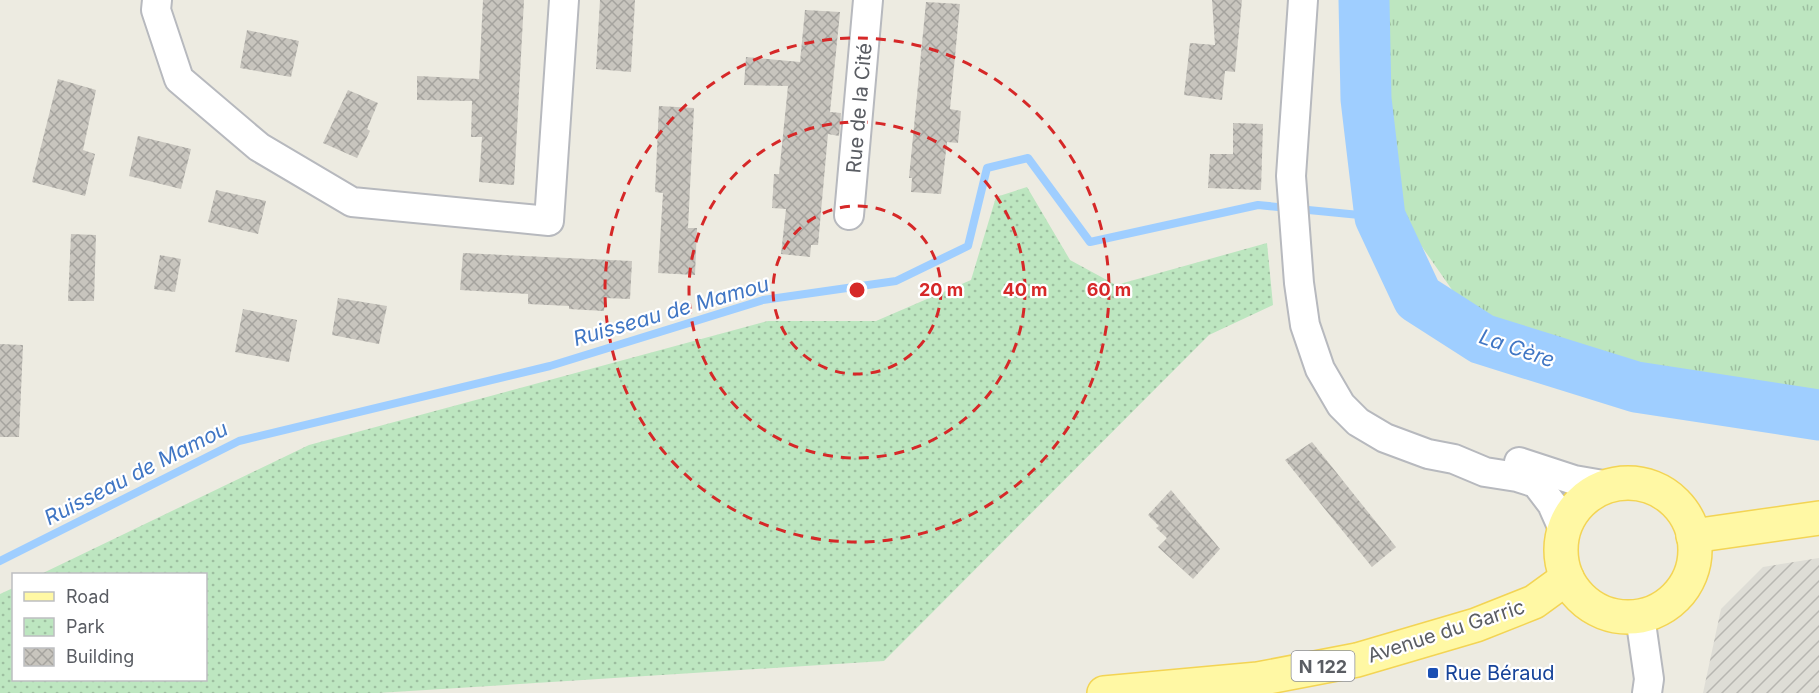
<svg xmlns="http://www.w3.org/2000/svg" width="1819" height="693" font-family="Inter,sans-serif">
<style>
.industrial{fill:url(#industrial-furrows)}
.grass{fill:url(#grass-tufts)}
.park{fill:url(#park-dots)}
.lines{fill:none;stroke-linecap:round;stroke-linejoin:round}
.stream{stroke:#9fceff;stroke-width:8}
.river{stroke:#9fceff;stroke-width:51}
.building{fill:url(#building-cross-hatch)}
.minor-casing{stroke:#b7b9be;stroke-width:32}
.primary-casing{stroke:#f3d454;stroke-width:36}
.minor{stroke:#fff;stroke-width:28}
.primary{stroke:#fff8a4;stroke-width:33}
.ring{fill:none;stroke:#d62828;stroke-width:3;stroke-dasharray:10 8}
.transit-dot{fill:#1a4fb4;stroke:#fff;stroke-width:2}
.labels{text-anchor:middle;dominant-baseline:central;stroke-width:4.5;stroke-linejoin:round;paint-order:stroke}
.shield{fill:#fff;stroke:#8c8e92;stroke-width:1.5}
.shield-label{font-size:18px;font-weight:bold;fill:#5a5d63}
.street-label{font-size:20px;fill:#5a5d63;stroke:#fff}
.transit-label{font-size:20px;fill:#164399;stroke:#fff;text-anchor:start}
.water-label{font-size:21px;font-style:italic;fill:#4076c4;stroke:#fff}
.centre{fill:#d62828;stroke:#fff;stroke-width:3}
.ring-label{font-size:18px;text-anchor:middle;font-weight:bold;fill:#d62828;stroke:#fff;stroke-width:4.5;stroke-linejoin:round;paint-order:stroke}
</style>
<defs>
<pattern id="industrial-furrows" width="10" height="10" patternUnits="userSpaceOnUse" patternTransform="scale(1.5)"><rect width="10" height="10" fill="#deddd6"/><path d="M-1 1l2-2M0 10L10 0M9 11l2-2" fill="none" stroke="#b7b6b1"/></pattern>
<pattern id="grass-tufts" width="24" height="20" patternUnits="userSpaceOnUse" patternTransform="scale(1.5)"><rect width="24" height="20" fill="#bde6c0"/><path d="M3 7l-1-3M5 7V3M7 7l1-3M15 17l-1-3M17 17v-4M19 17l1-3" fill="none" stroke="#9dbea0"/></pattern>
<pattern id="park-dots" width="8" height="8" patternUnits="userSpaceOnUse" patternTransform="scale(1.5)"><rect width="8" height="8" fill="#bde6c0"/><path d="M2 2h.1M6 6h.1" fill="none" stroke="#9dbea0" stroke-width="1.8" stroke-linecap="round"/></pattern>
<pattern id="building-cross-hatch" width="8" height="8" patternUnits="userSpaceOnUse" patternTransform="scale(1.5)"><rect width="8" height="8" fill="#c8c5be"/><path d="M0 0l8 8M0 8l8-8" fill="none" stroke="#a5a39e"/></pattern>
</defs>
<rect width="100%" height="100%" fill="#edebe1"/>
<path class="industrial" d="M1819 558V693H1703L1721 609 1763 567Z"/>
<path class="grass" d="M1375 0H1819V406L1671 380 1483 334 1392 204Z"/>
<path class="park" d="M1027 187 1070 260 1116 285 1267 243 1273 305 1209 335 884 661 378 693H0V594L13 588 14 680H206V574H41L309 445 768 321H876L971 280 996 197Z"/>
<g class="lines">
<path class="stream" d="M0 561 239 441 550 366 763 300 896 281 968 246 987 168 1028 158 1090 242 1258 205 1380 217"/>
<path class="river" d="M1364 0 1366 99 1380 217 1418 298 1482 339 1636 387 1819 415"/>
</g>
<g class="building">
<path d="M483 0H524L514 185 479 182 482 137H471L472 101 417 100V76L479 79Z"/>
<path d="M600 0H635L631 72 596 69Z"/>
<path d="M1212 0H1242L1235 72 1225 71 1222 100 1184 95 1190 43 1215 45Z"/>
<path d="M926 2 960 4 950 109 961 111 958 143 947 142 941 194 911 192 912 178H909Z"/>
<path d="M805 10 840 12 830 112 841 113 839 136 828 134 818 245H811L810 257 781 254 786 209 772 208 774 174H779L788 86 744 85 746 57 800 62Z"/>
<path d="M247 30 299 41 291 77 240 68Z"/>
<path d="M58 79 96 90 83 150 95 154 85 196 32 182Z"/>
<path d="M348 90 378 103 367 129 370 131 357 158 323 143Z"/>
<path d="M659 106 694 108 688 228H697L695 275 658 273 663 193 655 192Z"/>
<path d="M1233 123 1263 124 1261 190 1208 188 1210 154H1233Z"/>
<path d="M138 136 191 149 181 189 129 176Z"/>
<path d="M216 190 266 201 258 234 208 222Z"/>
<path d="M71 234 96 235 94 301H68Z"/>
<path d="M463 253 632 261 630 299 605 298 604 311 586 310 569 309V306L528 304V294L460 290Z"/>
<path d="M160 255 181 259 175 292 154 289Z"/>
<path d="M338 298 387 306 379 344 332 335Z"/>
<path d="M243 309 297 320 289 362 235 352Z"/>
<path d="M0 344 23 345 19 437H0Z"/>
<path d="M1312 442 1396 547 1372 567 1285 460Z"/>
<path d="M1171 490 1220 549 1193 579 1158 547 1167 538 1156 528 1159 526 1148 515Z"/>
</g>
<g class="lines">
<defs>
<g id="minor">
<path d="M157 0 156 10 179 79 259 147 352 202 549 221 564 0"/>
<path d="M1303 0 1291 176 1299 283 1305 325 1320 369 1341 405 1358 422 1385 438 1428 454 1454 459 1485 472 1517 477 1536 483 1552 504 1564 531"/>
<path d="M849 215 868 0"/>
<path d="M1519 462 1574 480 1609 486"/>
<path d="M1640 616 1649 679 1647 693"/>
</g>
<g id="primary">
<circle cx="1628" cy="550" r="67"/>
<path d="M1693 536 1819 518"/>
<path d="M1104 693 1258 679 1357 660 1476 625 1534 602 1567 578"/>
</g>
</defs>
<use href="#minor" class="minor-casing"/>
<use href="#primary" class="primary-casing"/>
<use href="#minor" class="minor"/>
<use href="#primary" class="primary"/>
</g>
<g class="ring">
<circle cx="857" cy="290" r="84"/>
<circle cx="857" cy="290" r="168"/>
<circle cx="857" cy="290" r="252"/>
</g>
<rect class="transit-dot" x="1427" y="667" width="12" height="12" rx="3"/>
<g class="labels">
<rect class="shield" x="1291.5" y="651" width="63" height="30" rx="4.5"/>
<g class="shield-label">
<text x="1323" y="666">N 122</text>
</g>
<g class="street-label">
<text transform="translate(859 108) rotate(-85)">Rue de la Cité</text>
<text transform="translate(1446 631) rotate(-18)">Avenue du Garric</text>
</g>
<g class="transit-label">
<text x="1445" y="673">Rue Béraud</text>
</g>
<g class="water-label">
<text transform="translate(671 311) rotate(-16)">Ruisseau de Mamou</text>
<text transform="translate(1517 348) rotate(19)">La Cère</text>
<text transform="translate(136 473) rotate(-27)">Ruisseau de Mamou</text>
</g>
</g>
<circle cx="857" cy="290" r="9" class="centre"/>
<g class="ring-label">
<text x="941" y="296">20 m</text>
<text x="1025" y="296">40 m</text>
<text x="1109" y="296">60 m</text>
</g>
<rect x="12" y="573" width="195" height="108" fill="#ffffff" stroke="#bdbec1" stroke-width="1.5"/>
<rect x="24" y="592" width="30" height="9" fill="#fff8a4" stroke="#bdbec1" stroke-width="1.5"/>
<text x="66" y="603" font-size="18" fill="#5a5d63">Road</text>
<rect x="24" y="618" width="30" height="18" fill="url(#park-dots)" stroke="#bdbec1" stroke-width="1.5"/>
<text x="66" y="633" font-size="18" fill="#5a5d63">Park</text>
<rect x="24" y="648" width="30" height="18" fill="url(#building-cross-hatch)" stroke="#bdbec1" stroke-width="1.5"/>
<text x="66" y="663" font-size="18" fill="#5a5d63">Building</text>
</svg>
